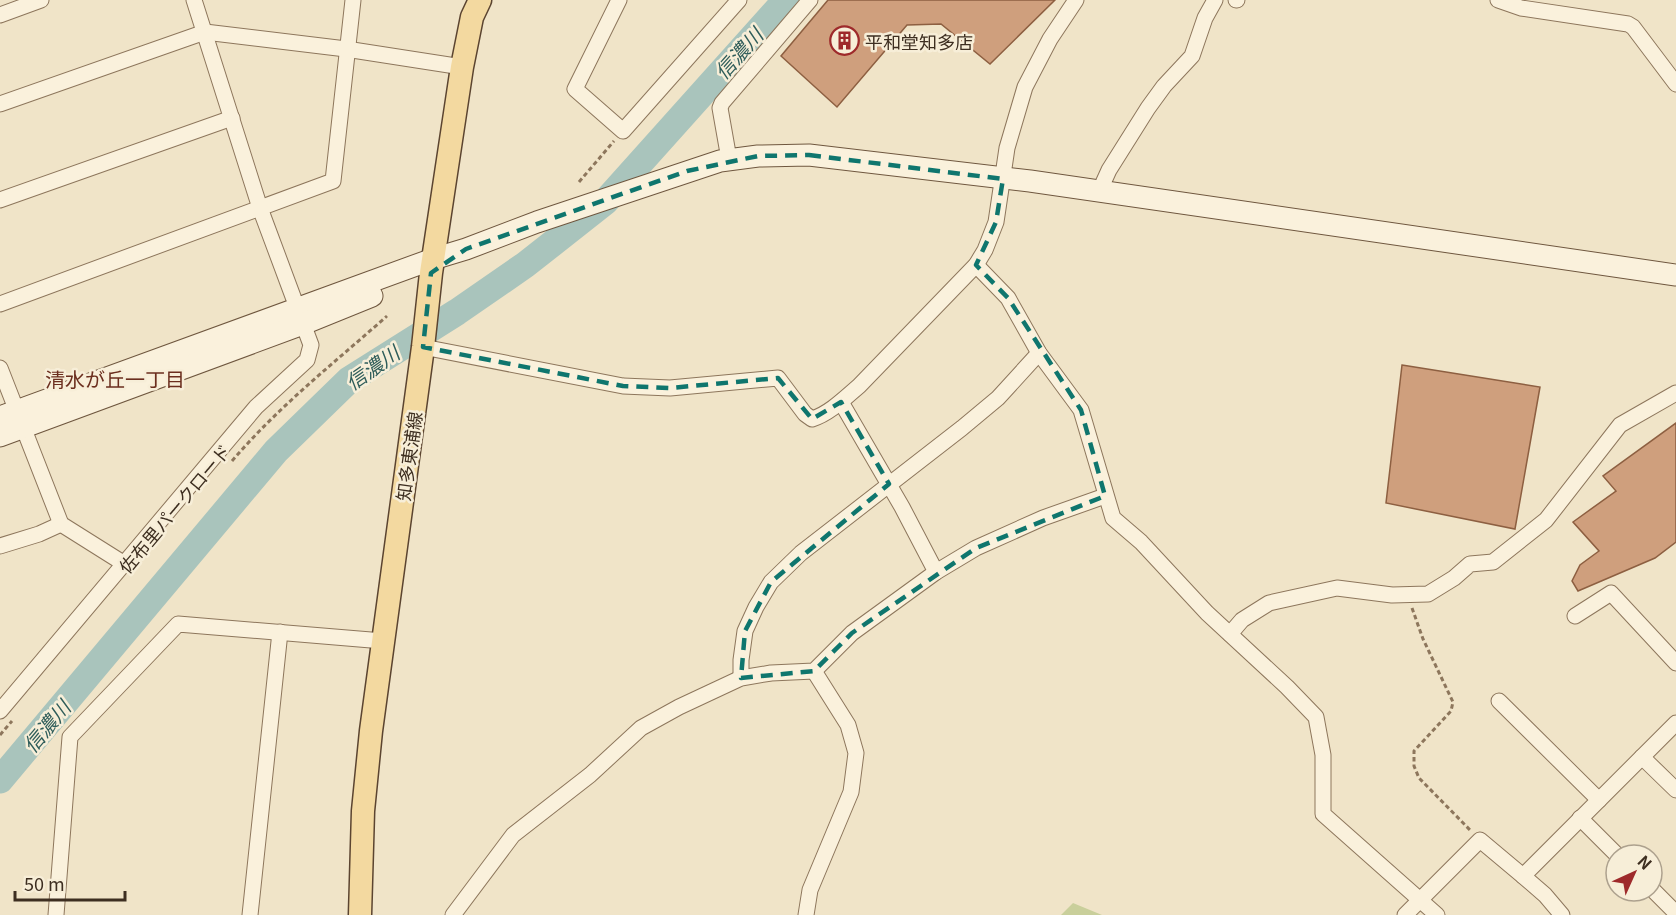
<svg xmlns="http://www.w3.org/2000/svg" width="1676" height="915" font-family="Georgia,'Noto Sans JP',serif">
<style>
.green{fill:#c9cf9b}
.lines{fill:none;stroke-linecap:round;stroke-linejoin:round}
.river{stroke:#a9c4bc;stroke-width:27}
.building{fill:#cf9f7d;stroke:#8d5f41;stroke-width:1.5}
.street-casing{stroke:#8d765c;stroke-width:17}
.secondary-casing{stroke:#6f573f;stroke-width:23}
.primary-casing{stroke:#5b4430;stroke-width:25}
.path{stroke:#8d765c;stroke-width:3;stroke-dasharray:4.5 3;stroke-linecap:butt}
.street{stroke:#faf1dc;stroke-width:15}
.secondary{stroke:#faf1dc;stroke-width:21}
.primary{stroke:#f3d9a0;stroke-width:22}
.marked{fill:none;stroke:#0f766e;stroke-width:4.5;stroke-dasharray:12 8;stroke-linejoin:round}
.labels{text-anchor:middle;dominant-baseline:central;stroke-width:5;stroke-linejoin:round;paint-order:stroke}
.poi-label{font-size:18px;fill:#3d2e20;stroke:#f7eed8;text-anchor:start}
.street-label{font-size:18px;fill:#3d2e20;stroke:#f7eed8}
.water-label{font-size:20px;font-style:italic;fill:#2f5d5a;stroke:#f7eed8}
.neighbourhood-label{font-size:20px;fill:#6b2e1e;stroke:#f7eed8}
</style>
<rect width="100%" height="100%" fill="#f0e4c8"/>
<path class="green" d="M1073 903 1102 915H1061Z"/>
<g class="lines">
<path class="river" d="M0 780 276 451 349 380 457 312 525 265 605 202 786 0"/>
</g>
<g class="building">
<path d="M828 0H1055L990 64 941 24 907 25 837 107 781 56Z"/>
<path d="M1402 365 1540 387 1515 529 1386 503Z"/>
<path d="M1676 423V542L1655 558 1578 591 1572 581 1580 565 1599 551 1573 522 1616 491 1603 476Z"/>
</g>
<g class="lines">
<defs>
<g id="street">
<path d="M619 0 575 89 623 131 739 0"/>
<path d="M1236 0H1237"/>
<path d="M1498 0 1521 8 1628 24 1633 27 1676 84"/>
<path d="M0 15 41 0"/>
<path d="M0 104 205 32 346 49 462 67"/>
<path d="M729 159 720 108 722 103 810 0"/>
<path d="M1099 192 1109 170 1148 108 1164 86 1192 56 1205 18 1215 0"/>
<path d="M0 200 232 118"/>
<path d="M976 265 1008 298 1039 353 1081 410 1113 518 1141 542 1207 613 1287 687 1316 717 1323 755V814L1437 915"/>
<path d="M0 304 333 181 353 0"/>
<path d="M423 347 623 386 670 388 778 378 805 414 812 419C829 414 845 398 859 386L976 265 985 250 996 222 1007 148 1025 87 1050 39 1076 0"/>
<path d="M0 368 61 524 123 563"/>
<path d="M841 402 902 507 936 572"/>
<path d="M0 546 39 534 61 524"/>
<path d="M1575 616 1611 593 1676 663"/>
<path d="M1230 634 1242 620 1269 603 1337 588 1392 595 1428 594 1454 578 1470 564 1493 562 1546 520 1620 425 1676 393"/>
<path d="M741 678V660L745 631 756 607 771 582 801 553 962 428 998 398 1039 353"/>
<path d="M1499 701 1599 800"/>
<path d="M0 711 256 407 307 360 311 345 260 208 194 0"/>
<path d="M1642 757 1676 790"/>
<path d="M1580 818 1617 855"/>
<path d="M1652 889 1675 912"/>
<path d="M56 915 70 737 178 624 383 641"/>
<path d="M250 915 280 632"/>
<path d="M453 915 513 835 590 775 641 728 679 707 741 678 771 673 814 671 852 633 936 572 976 548 1043 518 1105 496"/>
<path d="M806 915 810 890 851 792 856 753 848 725 814 671"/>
<path d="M1405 915 1480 840 1523 876"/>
<path d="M1562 915 1545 895 1523 876 1676 723"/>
</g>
<g id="secondary">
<path d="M0 417 433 259 466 249 537 222 720 161 758 156 809 155 1030 181 1676 275"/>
<path d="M0 436 303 324 372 296"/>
</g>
<path id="primary" d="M360 915 363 811 371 731 423 347 431 273 462 67 472 17 480 0"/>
</defs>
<use href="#street" class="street-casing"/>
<use href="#secondary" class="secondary-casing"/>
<use href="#primary" class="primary-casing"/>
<g class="path">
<path d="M579 182 614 141"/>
<path d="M232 461C278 407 334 363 387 316"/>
<path d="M1412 608 1423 639 1453 702 1451 711 1414 751V766L1419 778 1471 831"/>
<path d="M0 735 12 721"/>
</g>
<use href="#street" class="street"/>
<use href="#secondary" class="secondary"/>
<use href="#primary" class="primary"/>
</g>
<path class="marked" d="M809 155 1003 179 996 222 976 265 1008 298 1081 410 1105 496 976 548 852 633 814 671 741 678 745 631 771 582 889 484 841 402 812 419 778 378 670 388 623 386 423 347 431 273 466 249 687 171 758 156Z"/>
<defs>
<symbol id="building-ring" viewBox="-11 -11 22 22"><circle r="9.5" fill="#f7eed8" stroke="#9e2a2b" stroke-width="1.5"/><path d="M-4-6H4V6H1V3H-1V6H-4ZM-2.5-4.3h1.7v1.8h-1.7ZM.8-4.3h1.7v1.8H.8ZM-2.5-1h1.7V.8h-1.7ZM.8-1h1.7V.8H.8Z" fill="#9e2a2b"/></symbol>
</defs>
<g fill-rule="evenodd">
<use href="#building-ring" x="828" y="24" width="33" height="33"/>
</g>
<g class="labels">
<g class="poi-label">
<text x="865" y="41">平和堂知多店</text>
</g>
<g class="street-label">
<text transform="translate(408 456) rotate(-82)">知多東浦線</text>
<text transform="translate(174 508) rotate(-50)">佐布里パークロード</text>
</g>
<g class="water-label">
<text transform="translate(738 53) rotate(-48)">信濃川</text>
<text transform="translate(372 367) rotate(-35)">信濃川</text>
<text transform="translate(46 726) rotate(-50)">信濃川</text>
</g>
<g class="neighbourhood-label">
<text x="115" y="378">清水が丘一丁目</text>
</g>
</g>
<g transform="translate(1634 873) rotate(45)"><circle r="28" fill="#f7eed8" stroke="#ada18e" stroke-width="1.5"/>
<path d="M0-4.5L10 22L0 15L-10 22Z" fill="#9e2a2b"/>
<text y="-9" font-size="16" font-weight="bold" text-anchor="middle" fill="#3d2e20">N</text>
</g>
<path d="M15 891v9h110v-9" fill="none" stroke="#3d2e20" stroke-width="3"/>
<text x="24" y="891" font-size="18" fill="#3d2e20" stroke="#f7eed8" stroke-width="4.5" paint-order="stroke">50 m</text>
</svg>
